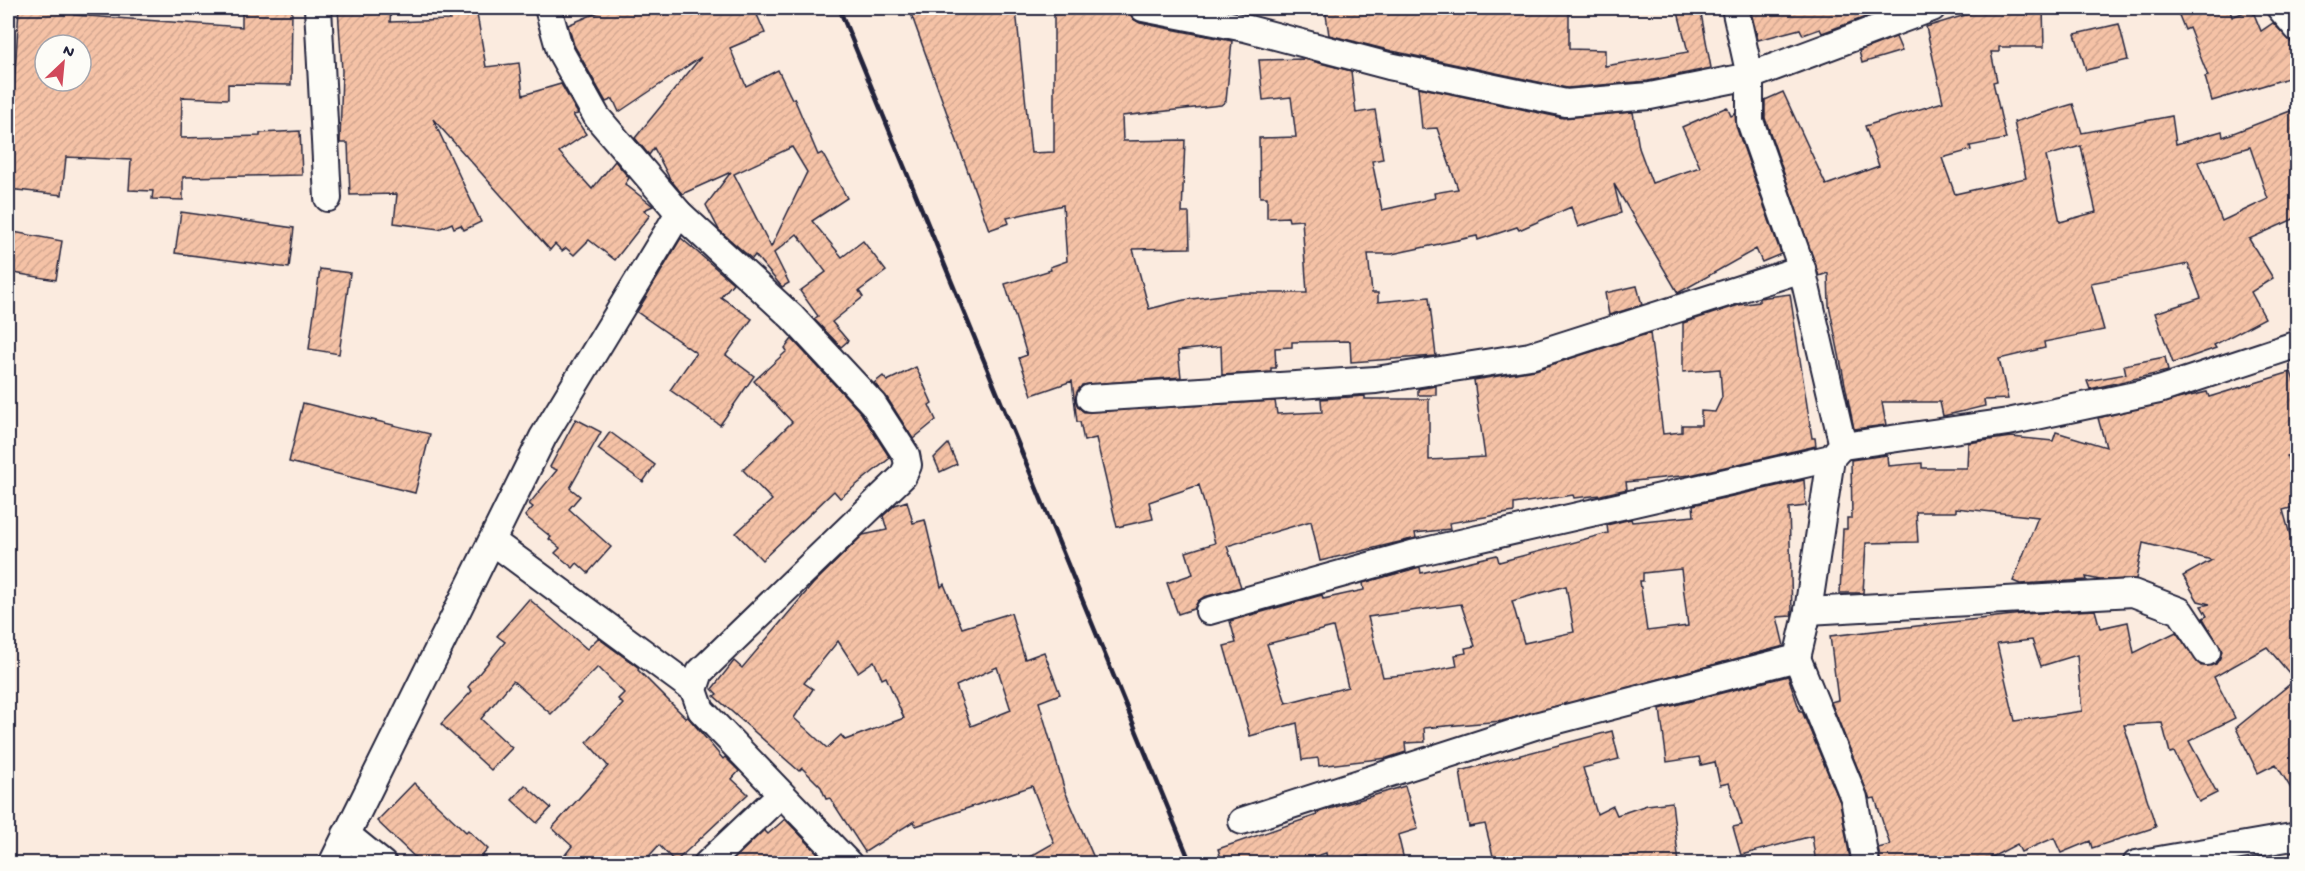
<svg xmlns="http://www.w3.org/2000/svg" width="2305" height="871" font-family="'Gochi Hand',sans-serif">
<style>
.building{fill:url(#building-hatch);stroke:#22223b;stroke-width:1.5;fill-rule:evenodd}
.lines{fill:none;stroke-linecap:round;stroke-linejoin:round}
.minor-casing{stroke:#22223b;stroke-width:30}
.minor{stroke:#fdfcf7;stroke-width:26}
.rail{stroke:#22223b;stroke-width:4.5}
</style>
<defs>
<pattern id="building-hatch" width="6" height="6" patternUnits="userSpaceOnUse" patternTransform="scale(1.5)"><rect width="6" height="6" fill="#f5c2a6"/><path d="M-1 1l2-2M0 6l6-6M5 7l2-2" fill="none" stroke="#d2a690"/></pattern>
</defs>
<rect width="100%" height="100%" fill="#fbebdf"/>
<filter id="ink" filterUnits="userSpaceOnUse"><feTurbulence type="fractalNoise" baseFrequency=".0167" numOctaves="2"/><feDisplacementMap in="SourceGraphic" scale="12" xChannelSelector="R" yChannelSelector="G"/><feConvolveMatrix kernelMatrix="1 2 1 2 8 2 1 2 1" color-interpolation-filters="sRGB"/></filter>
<g filter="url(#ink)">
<g class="building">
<path d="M19 8 74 9V15L242 27V8H292L291 85 228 84V99L182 97 181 138 260 136V133L300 131 302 175 183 177V200L152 199 153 191 129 190 131 160 66 157 62 195 8 189V121H12ZM45 45H81V81H45Z"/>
<path d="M338 8H391L390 22 450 20 448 8H476L486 67 519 63 523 95 561 84 578 114 573 115 586 134 559 152 592 189 615 161 629 178 625 184 653 206 644 210 650 215 615 260 589 240 574 255 566 248 562 251 555 244 550 250 433 119 481 222 464 230 461 225 454 228 452 223 439 229 394 223 397 194 350 195 348 143H340L342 71Z"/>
<path d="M608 8H754L765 33 730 48 746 86 778 70 792 99 794 98 818 155 822 153 847 198 812 221 842 257 863 241 886 271 859 291 863 297 832 322 848 341 841 347 814 319 818 316 800 291 826 272 797 234 774 253 789 283 782 287 755 255 752 259 719 230 706 205 731 172 682 194 670 179 654 148 649 155 635 138 701 57 619 112 613 99 606 102 574 45 568 25ZM792 147 807 172 771 247 734 174Z"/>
<path d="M909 8H934L936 13 979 8H984V13L1016 10 1031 153 1054 152V9L1129 10 1133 19 1140 23 1232 41 1226 101 1221 105 1122 116 1123 141 1185 140 1182 213H1189L1190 248 1133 249 1149 309 1184 300 1237 293H1307L1302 220 1289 221 1288 217 1267 218V197H1260L1259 138 1296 137 1291 97 1263 100 1259 60 1304 59 1351 71 1356 113 1375 110 1383 159 1372 161 1382 210 1435 198 1434 193 1458 189 1437 128 1422 129 1418 87 1563 118 1633 112 1639 148 1652 183 1700 167 1682 127 1727 107 1731 116 1735 114 1736 126 1781 254 1762 262 1756 249 1678 293 1614 184 1621 213 1578 227 1571 207 1519 230 1517 227 1478 240 1477 236 1392 254H1368L1372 293H1378V302L1429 297 1436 356 1351 362 1350 341 1292 342V347L1275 348 1276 368H1271V372L1222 375 1221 346 1178 351 1181 377 1082 385 1075 398 1078 407 1084 412 1275 401 1277 414 1322 412 1321 399 1365 396V399H1429V460L1485 457 1474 380 1535 370 1650 333 1663 434 1682 432V425H1701V411L1715 412 1722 397 1720 369 1683 372V323L1739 305 1759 302V298L1790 294 1812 438H1815L1816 446 1690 475 1626 482 1627 489 1601 495 1574 498 1573 495 1514 504V512L1449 523 1450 529 1415 533 1416 538 1320 561 1311 521 1227 546 1241 587 1204 597 1198 601 1194 609 1178 614 1167 583 1193 574 1186 552 1215 543 1199 485 1149 502 1153 519 1117 527 1096 438 1084 441 1080 422H1077L1072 381 1032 395 1019 358 1027 355 1005 284 1051 270 1050 267 1067 261 1063 205 1007 218 1009 223 989 230Z"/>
<path d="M1325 8H1569V49L1605 50V66L1688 52 1677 8H1700L1711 68 1648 81 1567 88 1392 51 1329 35Z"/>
<path d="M1750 8H1890L1822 33 1820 29 1803 35 1800 29 1758 40Z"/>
<path d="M2017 8H2043L2044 47H1999V52H1991L1997 81 1993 82 2006 139 1970 146 1971 150 1942 158 1955 194 2026 178 2014 122 2073 104 2082 133 2172 116 2176 144 2222 131 2223 137 2298 108V217L2249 239 2273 278 2251 292 2265 318 2214 345 2216 348 2173 363 2155 313 2201 298 2188 264 2091 283 2104 330 2044 342 2045 348 1999 359 2008 399 1984 400 1985 406 1943 416 1940 402H1882L1886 425 1854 429 1829 305 1828 273 1819 276 1765 118V100L1783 92 1826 185 1879 166 1865 126 1943 102 1926 27 1972 13 2017 11ZM2081 146 2096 212 2060 222 2046 156ZM2250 147 2268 199 2222 221 2198 162Z"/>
<path d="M2176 8H2237L2230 11 2232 17 2252 9 2261 31 2273 23 2292 43 2298 51V75L2212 101 2205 77 2208 76 2189 28 2185 30Z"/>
<path d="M2119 24 2128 60 2086 70 2075 34Z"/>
<path d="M1896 37 1902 51 1862 63 1859 51Z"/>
<path d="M181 212 294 228 289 268 175 253Z"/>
<path d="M8 231 62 241 56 280 8 272Z"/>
<path d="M681 238 733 283 721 297 752 319 726 355 754 376 720 425 670 390 696 353 637 312Z"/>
<path d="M320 269 350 273 339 354 309 349Z"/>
<path d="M1637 286 1642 305 1609 315 1605 293Z"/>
<path d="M792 339 861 413 890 458 840 498 834 491 762 560 736 533 772 500 743 470 792 422 754 381 787 351 785 348Z"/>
<path d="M2165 357 2168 371 2090 389 2087 381 2126 374 2124 365Z"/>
<path d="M916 367 932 403 929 405 936 420 913 439 886 396 874 383 883 376 887 381Z"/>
<path d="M2291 372 2298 393V453L2287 456 2298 488V506L2283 510 2298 563V800L2276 764 2258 773 2236 728 2295 680 2267 647 2214 677 2235 718 2189 741 2217 793 2199 802 2174 752 2170 753 2162 723 2124 725 2156 827 2092 848 2090 841 2061 853 2054 838 2021 852 2017 844 1979 864H1881L1878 848 1890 845 1875 798 1870 799 1831 702 1838 700 1830 636 2022 614 2095 610 2100 628 2128 622 2134 653 2176 632 2201 666 2216 664 2222 651 2203 618 2207 616 2201 606 2210 604 2198 601 2183 576 2212 560 2143 543 2136 579 2100 580 2086 577 2087 580 2020 584 2013 581 2038 517 1956 508V512H1916L1918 542 1866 543 1863 593H1840L1843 529H1847V518H1852L1851 460 1887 455 1888 466 1922 463V468H1967L1968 443 2011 437 2053 441 2056 432 2106 447 2098 418 2207 392 2209 397ZM2032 640 2041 666 2077 655 2082 711 2015 721 1997 644Z"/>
<path d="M1436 386V395H1418V389Z"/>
<path d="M303 403 430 434 415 493 289 462Z"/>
<path d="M576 419 601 432 570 488 580 496 569 509 611 547 588 573 577 563 573 568 555 553 560 548 549 539 551 537 525 516 533 507 529 504 557 470 550 467Z"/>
<path d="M610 432 655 465 643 482 598 449Z"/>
<path d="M948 444 957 464 940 472 934 458Z"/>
<path d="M1804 480 1806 506 1789 508 1792 612 1791 616 1777 617 1784 646 1502 721 1424 728 1425 742 1405 743 1406 752 1387 758 1319 766 1318 758 1302 760 1297 723 1250 736 1224 646 1236 643 1230 621 1322 595 1323 599 1364 590 1363 583 1420 567 1421 573 1497 555 1499 562 1608 533 1607 525 1631 519 1632 522 1694 516 1693 505ZM1681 569 1688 626 1647 631 1640 581H1643V573ZM1566 586 1574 632 1524 643 1512 601ZM1461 604 1475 646 1465 648 1466 653 1455 655 1457 666 1423 673 1383 677 1368 617ZM1333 627 1348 687 1286 703 1267 644Z"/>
<path d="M907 501 913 523 925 520 941 587 944 584 962 628 1011 613 1025 659 1044 652 1060 694 1039 702 1065 791 1094 858 1083 864H1017L1054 843 1032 786 916 826 914 821 865 852 830 798 826 799 821 787 802 768 799 771 714 696 717 694 712 689 734 661 742 668 813 584 863 535 887 530 883 516 895 505ZM838 641 858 672 874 661 882 679 886 677 904 718 845 740 841 735 827 748 794 718 813 689 804 683ZM997 667 1011 710 971 726 956 686Z"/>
<path d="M529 599 587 649 598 638 639 668 638 670 686 718 688 717 723 759 725 757 739 771 732 779 748 794 675 862 659 845 642 864H558L572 846 552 828 608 766 587 742 623 704 618 699 624 693 598 667 551 714 513 681 481 719 512 748 491 770 441 724 472 691 468 687 505 642 497 636Z"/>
<path d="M1788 676 1800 711H1802L1840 802 1851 864H1816L1812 836 1741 855 1733 827 1742 825 1729 783 1720 785 1715 762 1701 765 1699 757 1667 762 1660 709Z"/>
<path d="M1612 731 1619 759 1583 768 1597 814 1613 806 1617 815 1647 805 1672 802 1679 864H1495L1485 824 1469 827 1460 771Z"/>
<path d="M414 783 466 832 468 830 488 849 475 864H422L377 821Z"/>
<path d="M525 785 551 808 537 823 512 800Z"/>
<path d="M1405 786 1418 829 1398 835 1405 864H1370L1368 856 1328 864 1326 853 1292 864H1223L1218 849 1317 815 1316 813Z"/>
<path d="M785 819 828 864H729L764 830 768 834Z"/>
</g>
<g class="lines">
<defs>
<g id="minor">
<path d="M318 8 328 198"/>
<path d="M548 8 560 51 597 117 679 213 792 317 873 404 906 455 908 465 903 476 700 672 694 690 701 710 849 864"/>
<path d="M1143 8 1245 28 1389 66 1566 103 1650 96 1750 76 1932 8"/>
<path d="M1735 8 1750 76V121L1802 269 1843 446 2008 422 2159 390 2298 344"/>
<path d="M2280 8 2298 29"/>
<path d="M1090 398 1376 380 1530 356 1802 269"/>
<path d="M492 541 694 690"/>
<path d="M1209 611 1412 554 1831 458 1840 448"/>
<path d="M1808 611 2133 593 2180 611 2207 652"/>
<path d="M1797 658 1854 798 1866 864"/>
<path d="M1242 821 1535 726 1797 658 1808 611 1831 458"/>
<path d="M346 834 383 864"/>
<path d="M332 864 543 437 679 213"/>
<path d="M707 864 781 794"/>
<path d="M2136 864 2298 836"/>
</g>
</defs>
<use href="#minor" class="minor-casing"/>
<use href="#minor" class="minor"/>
<path class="rail" d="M839 8 1191 864"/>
</g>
</g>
<rect width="2305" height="871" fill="none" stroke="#fdfcf7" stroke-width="30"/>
<rect x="15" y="15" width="2275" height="841" fill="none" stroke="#22223b" stroke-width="2" filter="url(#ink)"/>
<g transform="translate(63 63) rotate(26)"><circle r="28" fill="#fdfcf7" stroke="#a5a5ac" stroke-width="1.5"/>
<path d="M0-4.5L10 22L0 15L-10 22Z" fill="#d1495b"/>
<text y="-9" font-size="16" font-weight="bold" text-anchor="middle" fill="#22223b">N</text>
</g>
</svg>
